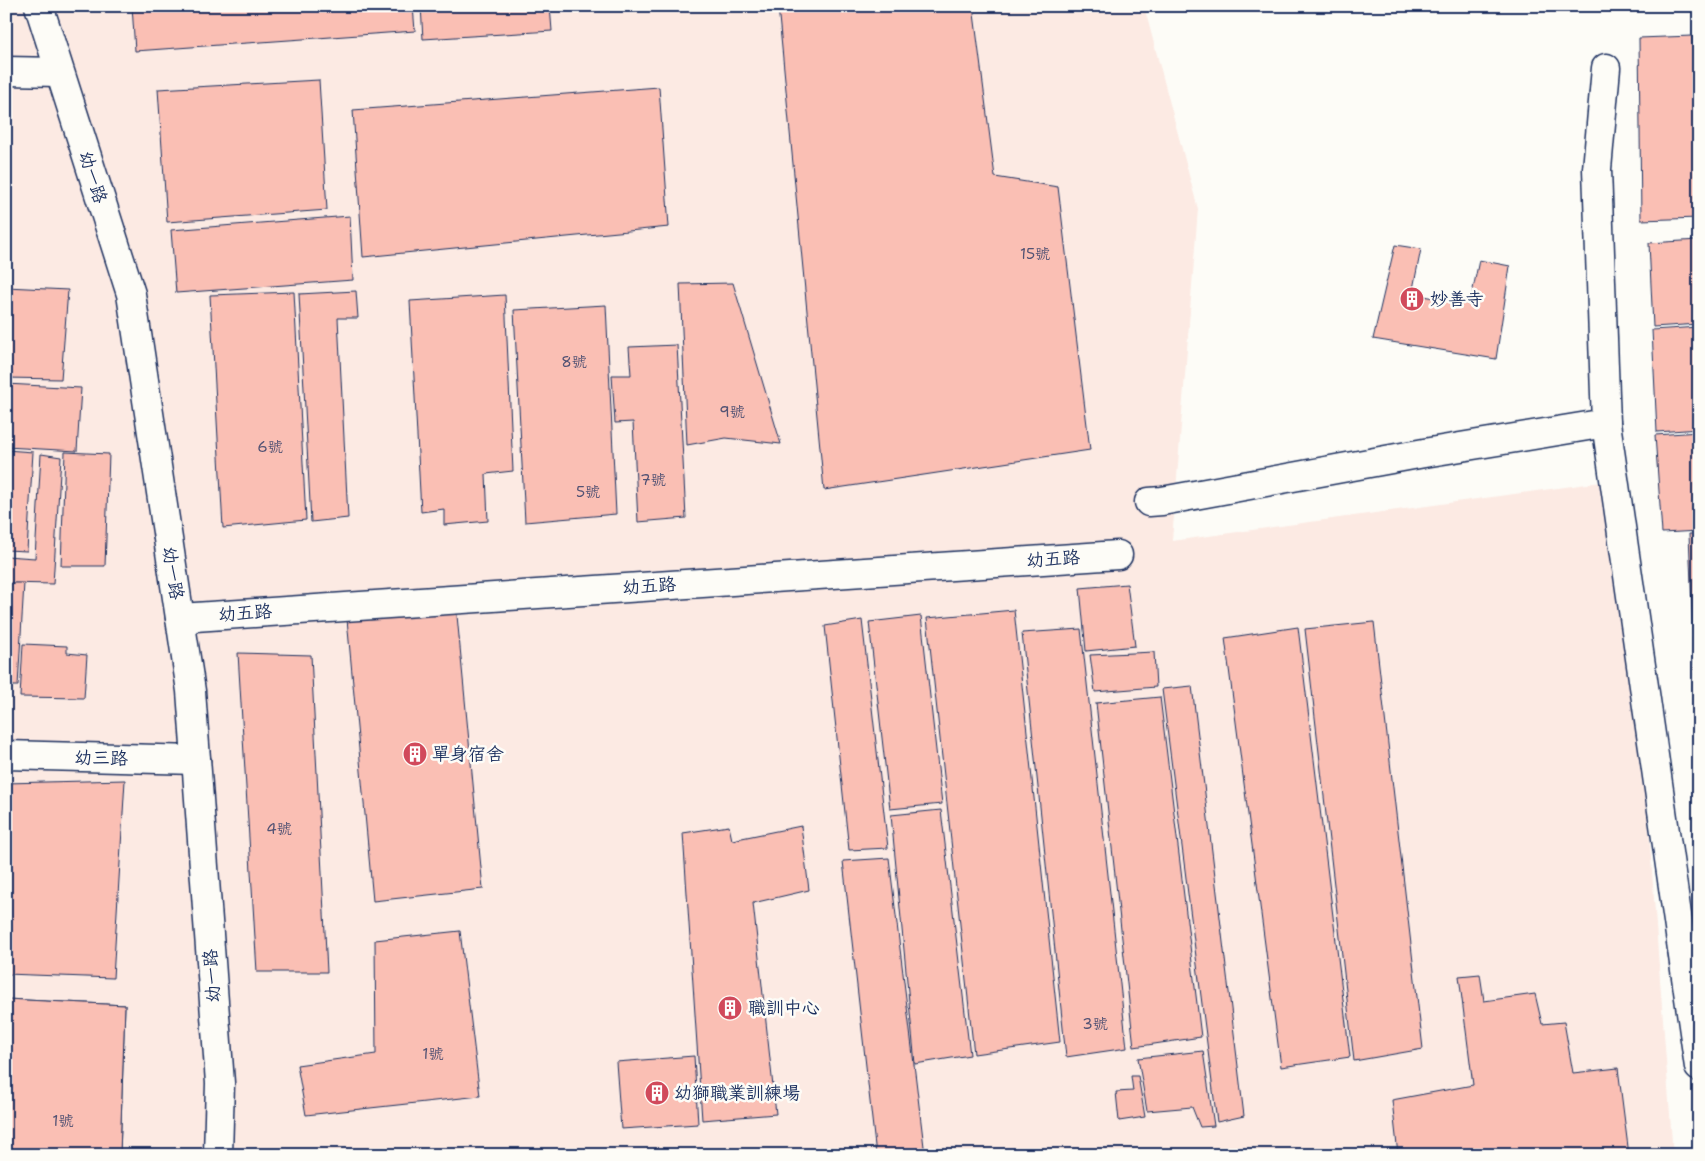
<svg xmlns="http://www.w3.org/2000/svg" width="1705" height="1161" font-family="'Shantell Sans','LXGW WenKai TC',sans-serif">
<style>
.built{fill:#fceae3}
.building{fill:#fabfb4;stroke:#1b2f5e}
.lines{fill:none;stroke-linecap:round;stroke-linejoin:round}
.minor-casing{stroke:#1b2f5e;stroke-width:31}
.minor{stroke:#fdfcf7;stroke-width:28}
.labels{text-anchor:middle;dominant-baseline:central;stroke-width:5;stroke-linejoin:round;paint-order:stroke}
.number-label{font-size:15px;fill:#535374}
.street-label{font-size:18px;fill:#1b2f5e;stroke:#fdfcf7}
.poi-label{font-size:18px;fill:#1b2f5e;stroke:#fdfcf7;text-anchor:start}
</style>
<rect width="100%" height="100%" fill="#fdfcf7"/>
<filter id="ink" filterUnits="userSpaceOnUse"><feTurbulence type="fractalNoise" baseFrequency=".02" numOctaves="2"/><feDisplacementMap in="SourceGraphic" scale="10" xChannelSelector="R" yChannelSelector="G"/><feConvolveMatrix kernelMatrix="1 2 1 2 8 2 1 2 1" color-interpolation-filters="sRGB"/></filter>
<g filter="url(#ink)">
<path class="built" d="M6 6H1144L1198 209 1172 541 1623 479 1673 1155H6Z"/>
<g class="building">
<path d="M132 6H413L415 31 135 51Z"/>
<path d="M421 6H550L552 31 423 39Z"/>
<path d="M778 6H973L995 177 1058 187 1090 450 824 490Z"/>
<path d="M1692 36 1694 87H1699V218L1641 220 1639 38Z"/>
<path d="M319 80 327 210 167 222 158 89Z"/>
<path d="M659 87 669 227 363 257 353 110Z"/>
<path d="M350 216 353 280 176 293 171 230Z"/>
<path d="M1699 240V324L1653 327 1649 243Z"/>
<path d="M1395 245 1421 249 1412 294 1470 304 1479 260 1510 266 1496 359 1373 339Z"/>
<path d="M733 283 781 444 726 438 687 445 680 284Z"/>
<path d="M6 287 68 290 61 379 6 378Z"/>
<path d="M356 291 358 318H338L348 518 311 522 299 294Z"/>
<path d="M294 292 306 520 223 528 210 295Z"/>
<path d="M505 295 513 471 486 474 488 521 444 525V509L421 512 410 301Z"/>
<path d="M606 305 616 514 525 522 514 310Z"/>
<path d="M1699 327V429L1657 432 1652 330Z"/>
<path d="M677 345 686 518 638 522 633 422 615 423 612 375H631L629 347Z"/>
<path d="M6 384 81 388 77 451 6 447Z"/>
<path d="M1699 432V531L1662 533 1655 435Z"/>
<path d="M6 450 33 452 27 551 6 550Z"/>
<path d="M65 452 109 454 105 566H61Z"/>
<path d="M41 454 61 457 53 584 6 583V556L35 558Z"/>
<path d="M1689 534H1699V634H1693Z"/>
<path d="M6 583H24L18 686H6Z"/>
<path d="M1127 584 1135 646 1086 651 1080 588Z"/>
<path d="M456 605 483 889 373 901 347 619Z"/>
<path d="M1014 610 1060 1042 974 1054 927 618Z"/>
<path d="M921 616 942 804 890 809 869 622Z"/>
<path d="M862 620 888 848 849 850 825 626Z"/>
<path d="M1374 622 1423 1049 1354 1061 1305 629Z"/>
<path d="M1298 627 1350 1057 1281 1067 1225 638Z"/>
<path d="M1081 629 1127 1048 1066 1057 1022 633Z"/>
<path d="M1693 638H1699L1698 738Z"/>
<path d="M23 644 67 646V653L87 655 84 698 20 697Z"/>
<path d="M1154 652 1156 687 1095 692 1090 655Z"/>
<path d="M238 653 311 655 327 972H257Z"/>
<path d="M1192 686 1244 1116 1217 1122 1162 689Z"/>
<path d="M1160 697 1201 1037 1134 1047 1096 703Z"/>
<path d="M125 780 113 978 6 974V783Z"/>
<path d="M941 810 970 1055 915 1064 891 815Z"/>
<path d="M729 826 732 840 801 826 809 890 753 903 776 1114 702 1120 683 833Z"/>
<path d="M889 858 925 1155H876L843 861Z"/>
<path d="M460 931 480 1096 306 1115 297 1065 376 1054 375 940Z"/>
<path d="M1480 974 1484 1001 1535 994 1542 1024 1564 1022 1573 1073 1618 1068 1629 1155H1398L1392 1100 1473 1085 1459 976Z"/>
<path d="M6 999 125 1005 120 1155H6Z"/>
<path d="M6 999 125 1005 120 1155H6Z"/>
<path d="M1203 1051 1214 1126 1200 1127 1192 1107 1147 1111 1138 1058Z"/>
<path d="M694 1056 698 1124 621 1129 616 1062Z"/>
<path d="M1131 1076H1138L1145 1117 1119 1121 1116 1092 1133 1091Z"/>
</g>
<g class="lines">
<defs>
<g id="minor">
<path d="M39 6 131 294 191 691 220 1083 218 1155"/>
<path d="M1606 68 1597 169 1606 423 1699 1067"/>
<path d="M6 71 59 72"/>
<path d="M1149 502 1162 501 1424 453 1606 423"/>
<path d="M180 618 1118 555"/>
<path d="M6 755 196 760"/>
</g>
</defs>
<use href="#minor" class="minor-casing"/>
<use href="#minor" class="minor"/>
</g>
</g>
<defs>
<symbol id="building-disc" viewBox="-11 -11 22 22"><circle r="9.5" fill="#d1495b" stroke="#fdfcf7"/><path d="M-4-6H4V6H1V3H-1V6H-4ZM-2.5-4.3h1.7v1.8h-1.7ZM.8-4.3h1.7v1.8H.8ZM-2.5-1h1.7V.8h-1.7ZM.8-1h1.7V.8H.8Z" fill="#fff"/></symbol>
</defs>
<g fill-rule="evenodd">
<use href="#building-disc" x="1398" y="285" width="28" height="28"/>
<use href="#building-disc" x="401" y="740" width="28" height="28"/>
<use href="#building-disc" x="716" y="994" width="28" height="28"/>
<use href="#building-disc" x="643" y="1079" width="28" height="28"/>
</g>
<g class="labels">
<g class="number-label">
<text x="1035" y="254">15號</text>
<text x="574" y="362">8號</text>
<text x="732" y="412">9號</text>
<text x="270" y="447">6號</text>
<text x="653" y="480">7號</text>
<text x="588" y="492">5號</text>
<text x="279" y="829">4號</text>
<text x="1095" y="1024">3號</text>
<text x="433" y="1054">1號</text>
<text x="63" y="1121">1號</text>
</g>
<g class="street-label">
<text transform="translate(93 177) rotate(72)">幼一路</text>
<text transform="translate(1053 559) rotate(-4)">幼五路</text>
<text transform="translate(173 573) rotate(81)">幼一路</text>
<text transform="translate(649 586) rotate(-4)">幼五路</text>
<text transform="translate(245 613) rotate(-4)">幼五路</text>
<text transform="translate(101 758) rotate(1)">幼三路</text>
<text transform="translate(212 976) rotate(-94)">幼一路</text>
</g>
<g class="poi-label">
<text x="1430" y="299">妙善寺</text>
<text x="432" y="754">單身宿舍</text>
<text x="748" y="1008">職訓中心</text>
<text x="674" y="1093">幼獅職業訓練場</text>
</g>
</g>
<rect width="1705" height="1161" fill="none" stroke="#fdfcf7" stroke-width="25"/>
<rect x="12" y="12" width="1680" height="1136" fill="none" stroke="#1b2f5e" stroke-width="2" filter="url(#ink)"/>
</svg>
